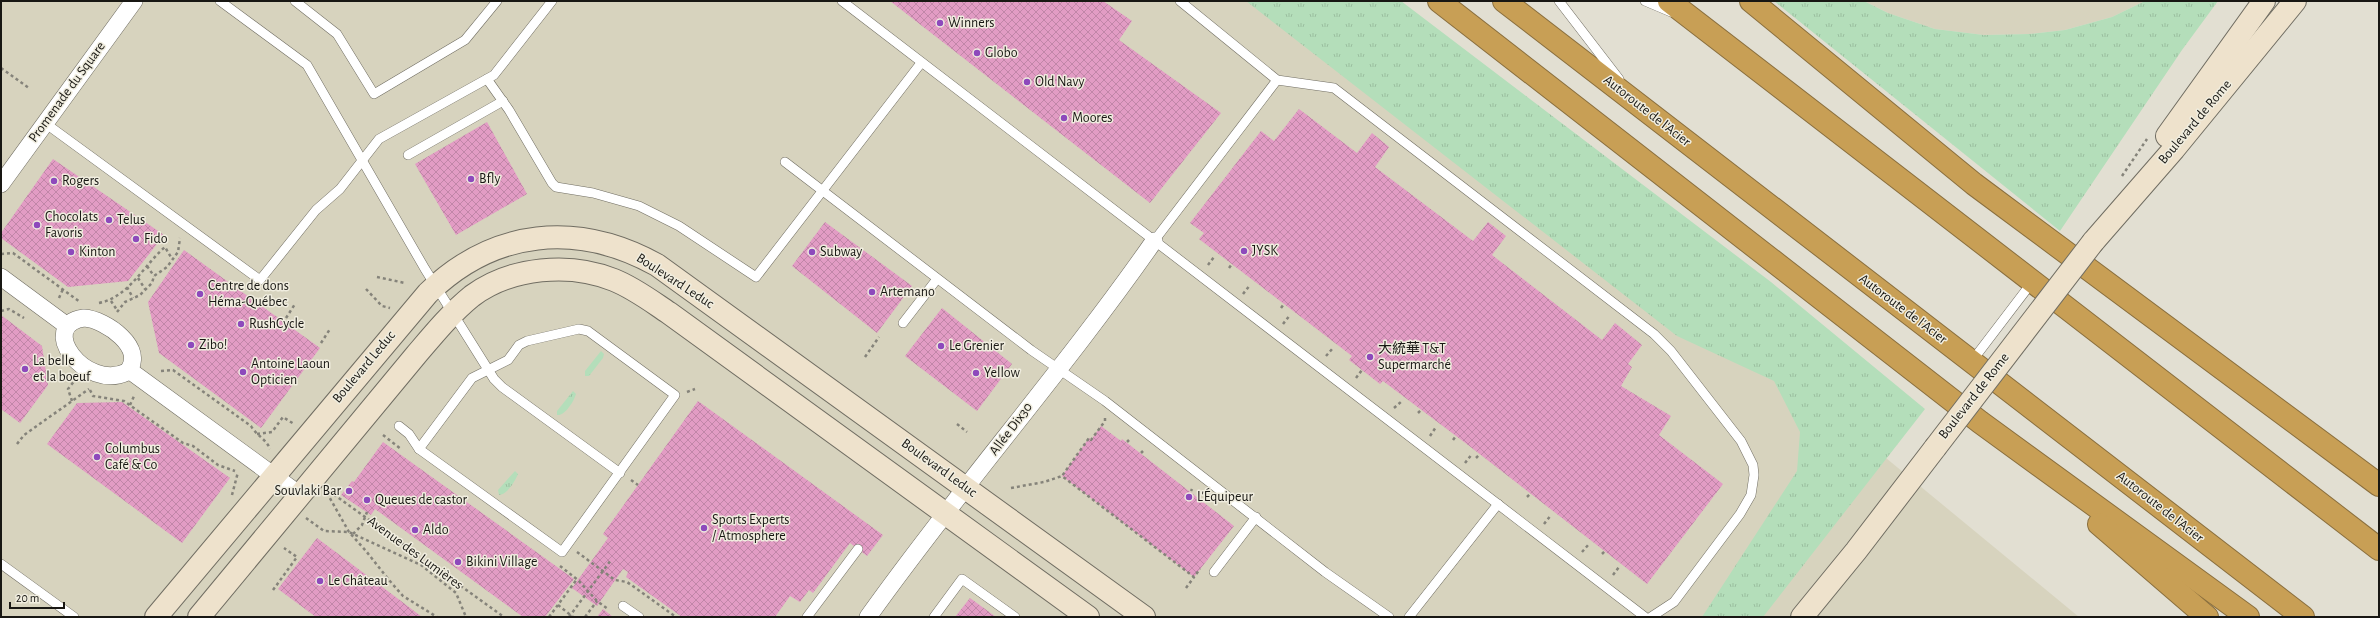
<svg xmlns="http://www.w3.org/2000/svg" width="2380" height="618" font-family="'Alegreya Sans','Noto Sans SC',sans-serif">
<style>
.built{fill:#d7d3be}
.grass{fill:url(#grass-tufts)}
.building{fill:url(#building-cross-hatch)}
.lines{fill:none;stroke-linecap:round;stroke-linejoin:round}
.lane-casing{stroke:#706d62;stroke-width:10}
.street-casing{stroke:#706d62;stroke-width:18}
.secondary-casing{stroke:#706d62;stroke-width:24}
.highway-casing{stroke:#8a6f3e;stroke-width:24}
.path{stroke:#85837a;stroke-width:2.5;stroke-dasharray:3 3;stroke-linecap:butt}
.lane{stroke:#fff;stroke-width:9}
.street{stroke:#fff;stroke-width:17}
.secondary{stroke:#eee2cc;stroke-width:22}
.highway{stroke:#c89f55;stroke-width:22}
.secondary-bridge-casing{stroke:#706d62;stroke-width:24;stroke-linecap:butt}
.secondary-bridge{stroke:#eee2cc;stroke-width:22}
.poi-dot{fill:#8d49bc;stroke:#f0eddf;stroke-width:1.5}
.labels{text-anchor:middle;dominant-baseline:central;stroke-width:3;stroke-linejoin:round;paint-order:stroke}
.poi-label{font-size:14px;fill:#181713;stroke:#f0eddf;text-anchor:start}
.street-label{font-size:14px;fill:#181713;stroke:#f0eddf}
</style>
<defs>
<pattern id="grass-tufts" width="24" height="20" patternUnits="userSpaceOnUse"><rect width="24" height="20" fill="#b4deba"/><path d="M3 7l-1-3M5 7V3M7 7l1-3M15 17l-1-3M17 17v-4M19 17l1-3" fill="none" stroke="#9abe9f"/></pattern>
<pattern id="building-cross-hatch" width="8" height="8" patternUnits="userSpaceOnUse"><rect width="8" height="8" fill="#e29cc4"/><path d="M0 0l8 8M0 8l8-8" fill="none" stroke="#c186a8"/></pattern>
</defs>
<rect width="100%" height="100%" fill="#e2dfd2"/>
<g class="built">
<path d="M1 1H1331L2079 617H1Z"/>
<path d="M1864 1H2145L2112 17 2065 30 2029 34 1984 35 1935 29 1888 13Z"/>
</g>
<g class="grass">
<path d="M1246 1H1401L1771 282 1925 409 1763 617H1702L1797 471 1800 432 1774 381 1677 336Z"/>
<path d="M1774 1H1864L1888 13 1935 29 1984 35 2029 34 2065 30 2112 17 2145 1H2218L2182 50 2060 231Z"/>
<path d="M601 351 604 354 603 358 589 376H585V371Z"/>
<path d="M573 391 576 394C574 401 565 416 557 415V411Z"/>
<path d="M515 471 518 474C515 481 507 495 499 495L498 490Z"/>
</g>
<g class="building">
<path d="M890 1H1103L1132 21 1119 40 1221 113 1150 203Z"/>
<path d="M1299 109 1357 153 1372 133 1389 147 1375 167 1473 241 1488 222 1506 236 1492 255 1602 340 1615 323 1642 345 1628 364 1632 367 1621 386 1671 416 1659 435 1723 484 1647 584 1468 445 1383 381 1380 384 1362 370 1349 360 1352 356 1199 239 1204 233 1190 223 1261 131 1274 141Z"/>
<path d="M487 122 527 194 456 235 415 164Z"/>
<path d="M53 159 164 235 128 281 68 287 1 238V233Z"/>
<path d="M825 222 912 286 877 333 792 266Z"/>
<path d="M184 250 320 348 261 428 159 353 148 302Z"/>
<path d="M942 308 1012 364 977 411 905 356Z"/>
<path d="M1 315 42 346 48 385 20 423 1 409Z"/>
<path d="M698 401 883 535 867 556 850 543 813 593 809 590 800 602 790 596 775 617H682L626 577 628 572 623 569 597 606 572 588 608 538 603 534Z"/>
<path d="M122 402 230 478 182 543 47 444 77 403Z"/>
<path d="M1101 426 1121 441 1122 439 1234 526 1194 577 1062 476 1089 438 1091 440Z"/>
<path d="M383 442 574 579 545 617H523L375 509 371 515 341 495 352 481 354 482Z"/>
<path d="M317 538 401 601 422 617H316L278 589Z"/>
<path d="M970 598 996 617H955Z"/>
<path d="M603 609 613 617H597Z"/>
</g>
<g class="lines">
<defs>
<g id="lane">
<path d="M220 1 307 65 425 269 494 379 502 387 620 473"/>
<path d="M295 1 337 34 374 94 465 40 497 1"/>
<path d="M842 1 1645 617"/>
<path d="M1180 1 1277 80 1334 88 1654 334 1671 351 1741 441 1753 465 1754 475 1751 495 1740 514 1674 602 1651 617"/>
<path d="M1559 1 1619 79"/>
<path d="M1645 1 1671 12"/>
<path d="M487 79 509 110 552 183 556 187 593 193 639 206 679 226 756 277 921 63"/>
<path d="M45 123 260 280 316 210 340 189 379 139 494 75 552 1"/>
<path d="M408 155 503 101"/>
<path d="M785 162 1031 350 1105 401 1325 572 1389 617"/>
<path d="M1154 241 1277 80"/>
<path d="M903 323 937 279"/>
<path d="M579 329 588 331 675 395 562 552 419 449 472 378 508 360 519 345 527 341Z"/>
<path d="M1972 361 2033 281"/>
<path d="M399 426 409 434 419 449"/>
<path d="M1 564 74 617"/>
<path d="M1214 572 1256 517"/>
<path d="M623 606 639 617"/>
<path d="M807 617 858 549"/>
<path d="M934 617 962 579 1015 617"/>
<path d="M1409 617 1498 504"/>
</g>
<g id="street">
<path d="M1 184 134 1"/>
<path d="M1 277 66 325"/>
<path d="M84 318C105 319 148 349 127 372 85 392 36 325 84 318Z"/>
<path d="M129 370 300 495"/>
<path d="M868 617C959 489 1064 370 1154 241"/>
</g>
<g id="secondary">
<path d="M2167 136 2264 1"/>
<path d="M2093 242 2174 149 2295 1"/>
<path d="M156 617 428 293C494 229 577 221 657 265L1144 617"/>
<path d="M199 617 416 355C433 335 451 313 472 296 511 267 570 262 614 280 634 288 651 301 669 313L1088 617"/>
<path d="M1802 617 1856 551 1935 448"/>
</g>
<g id="highway">
<path d="M1439 1 1980 422 2248 617"/>
<path d="M1504 1 2303 617"/>
<path d="M1669 1 2379 549"/>
<path d="M1751 1 1974 184 2379 485"/>
<path d="M2099 524 2207 617"/>
</g>
</defs>
<use href="#lane" class="lane-casing"/>
<use href="#street" class="street-casing"/>
<use href="#secondary" class="secondary-casing"/>
<use href="#highway" class="highway-casing"/>
<g class="path">
<path d="M1 68 29 88"/>
<path d="M2122 176 2147 139"/>
<path d="M1 254 13 253 80 302"/>
<path d="M1208 265 1214 257"/>
<path d="M147 266 154 276"/>
<path d="M1229 268 1232 264"/>
<path d="M377 277 405 283"/>
<path d="M138 278 145 289"/>
<path d="M127 287 133 298"/>
<path d="M366 289 382 306 390 308"/>
<path d="M1243 294 1250 285"/>
<path d="M59 298 63 289"/>
<path d="M111 301 117 310"/>
<path d="M99 303C129 297 143 266 165 247L172 259"/>
<path d="M1281 308 1284 304"/>
<path d="M1 311 9 309 24 318"/>
<path d="M117 312 125 302 140 295 152 283 154 276 167 267 178 252 180 238"/>
<path d="M286 318 295 304"/>
<path d="M1283 324 1290 315"/>
<path d="M321 343 330 329"/>
<path d="M1326 356 1333 348"/>
<path d="M865 357 879 337"/>
<path d="M161 371 173 370 251 426C256 435 267 440 270 449"/>
<path d="M1356 378 1362 370"/>
<path d="M90 390 93 396 124 401 183 443 193 446 218 465 235 471"/>
<path d="M687 392 695 389"/>
<path d="M72 401 68 389 75 380"/>
<path d="M130 405 135 394"/>
<path d="M1394 408 1402 401"/>
<path d="M1418 413 1421 410"/>
<path d="M1105 418V421L1091 440 1089 438 1062 476 1194 577 1200 569"/>
<path d="M957 424 967 432"/>
<path d="M257 434 272 432 283 417 294 424"/>
<path d="M383 435 401 449"/>
<path d="M1430 436 1436 427"/>
<path d="M1453 440 1456 436"/>
<path d="M1127 442 1129 440"/>
<path d="M17 444 24 435 89 389"/>
<path d="M1141 453 1143 451"/>
<path d="M1476 458 1480 454"/>
<path d="M1465 463 1472 454"/>
<path d="M631 480 638 485"/>
<path d="M1011 488 1044 482 1062 476"/>
<path d="M329 491 504 617"/>
<path d="M1191 491 1192 489"/>
<path d="M327 493 349 532 366 551 389 580 403 596 437 617"/>
<path d="M232 495 238 472"/>
<path d="M1527 497 1530 494"/>
<path d="M306 518 324 531 349 532 421 565 456 593 466 617"/>
<path d="M1544 524 1551 515"/>
<path d="M353 534 362 525 367 512"/>
<path d="M577 552 615 580 627 582 676 617"/>
<path d="M1582 552 1589 544"/>
<path d="M1602 554 1605 551"/>
<path d="M560 566 578 580 597 601 608 609"/>
<path d="M1613 575 1619 567"/>
<path d="M1186 588 1194 577"/>
<path d="M273 590 297 557 284 548"/>
<path d="M558 605 573 617"/>
<path d="M549 617 577 579"/>
<path d="M569 617 611 560"/>
<path d="M585 617 597 601"/>
</g>
<use href="#lane" class="lane"/>
<use href="#street" class="street"/>
<use href="#secondary" class="secondary"/>
<use href="#highway" class="highway"/>
<defs>
<path id="secondary-bridge" d="M1935 448 2093 242"/>
</defs>
<use href="#secondary-bridge" class="secondary-bridge-casing"/>
<use href="#secondary-bridge" class="secondary-bridge"/>
</g>
<g class="poi-dot">
<circle cx="940" cy="23" r="4"/>
<circle cx="977" cy="53" r="4"/>
<circle cx="1027" cy="82" r="4"/>
<circle cx="1064" cy="118" r="4"/>
<circle cx="471" cy="179" r="4"/>
<circle cx="54" cy="181" r="4"/>
<circle cx="109" cy="220" r="4"/>
<circle cx="37" cy="225" r="4"/>
<circle cx="136" cy="239" r="4"/>
<circle cx="1244" cy="251" r="4"/>
<circle cx="71" cy="252" r="4"/>
<circle cx="812" cy="252" r="4"/>
<circle cx="872" cy="292" r="4"/>
<circle cx="200" cy="294" r="4"/>
<circle cx="241" cy="324" r="4"/>
<circle cx="191" cy="345" r="4"/>
<circle cx="941" cy="346" r="4"/>
<circle cx="1370" cy="357" r="4"/>
<circle cx="25" cy="369" r="4"/>
<circle cx="243" cy="372" r="4"/>
<circle cx="976" cy="373" r="4"/>
<circle cx="97" cy="457" r="4"/>
<circle cx="349" cy="491" r="4"/>
<circle cx="1189" cy="497" r="4"/>
<circle cx="367" cy="500" r="4"/>
<circle cx="704" cy="528" r="4"/>
<circle cx="415" cy="530" r="4"/>
<circle cx="458" cy="562" r="4"/>
<circle cx="320" cy="581" r="4"/>
</g>
<g class="labels">
<g class="poi-label">
<text x="948" y="23">Winners</text>
<text x="985" y="53">Globo</text>
<text x="1035" y="82">Old Navy</text>
<text x="1072" y="118">Moores</text>
<text x="479" y="179">Bfly</text>
<text x="62" y="181">Rogers</text>
<text x="45" y="217">Chocolats<tspan x="45" dy="16">Favoris</tspan></text>
<text x="117" y="220">Telus</text>
<text x="144" y="239">Fido</text>
<text x="1252" y="251">JYSK</text>
<text x="79" y="252">Kinton</text>
<text x="820" y="252">Subway</text>
<text x="208" y="286">Centre de dons<tspan x="208" dy="16">Héma-Québec</tspan></text>
<text x="880" y="292">Artemano</text>
<text x="249" y="324">RushCycle</text>
<text x="199" y="345">Zibo!</text>
<text x="949" y="346">Le Grenier</text>
<text x="1378" y="349">大統華 T&amp;T<tspan x="1378" dy="16">Supermarché</tspan></text>
<text x="33" y="361">La belle<tspan x="33" dy="16">et la boeuf</tspan></text>
<text x="251" y="364">Antoine Laoun<tspan x="251" dy="16">Opticien</tspan></text>
<text x="984" y="373">Yellow</text>
<text x="105" y="449">Columbus<tspan x="105" dy="16">Café &amp; Co</tspan></text>
<text x="341" y="491" text-anchor="end">Souvlaki Bar</text>
<text x="1197" y="497">L'Équipeur</text>
<text x="375" y="500">Queues de castor</text>
<text x="712" y="520">Sports Experts<tspan x="712" dy="16">/ Atmosphere</tspan></text>
<text x="423" y="530">Aldo</text>
<text x="466" y="562">Bikini Village</text>
<text x="328" y="581">Le Château</text>
</g>
<g class="street-label">
<text transform="translate(67 92) rotate(-54)">Promenade du Square</text>
<text transform="translate(1647 111) rotate(38)">Autoroute de l'Acier</text>
<text transform="translate(2195 122) rotate(-50)">Boulevard de Rome</text>
<text transform="translate(675 281) rotate(33)">Boulevard Leduc</text>
<text transform="translate(1903 309) rotate(37)">Autoroute de l'Acier</text>
<text transform="translate(364 367) rotate(-50)">Boulevard Leduc</text>
<text transform="translate(1974 396) rotate(-52)">Boulevard de Rome</text>
<text transform="translate(1011 429) rotate(-53)">Allée Dix30</text>
<text transform="translate(939 468) rotate(36)">Boulevard Leduc</text>
<text transform="translate(2160 507) rotate(38)">Autoroute de l'Acier</text>
<text transform="translate(415 553) rotate(36)">Avenue des Lumières</text>
</g>
</g>
<rect width="2380" height="618" fill="none" stroke="#181713" stroke-width="4"/>
<path d="M10 602v6h54v-6" fill="none" stroke="#181713" stroke-width="2"/>
<text x="16" y="602" font-size="12" fill="#181713" stroke="#f0eddf" stroke-width="3" paint-order="stroke">20 m</text>
</svg>
